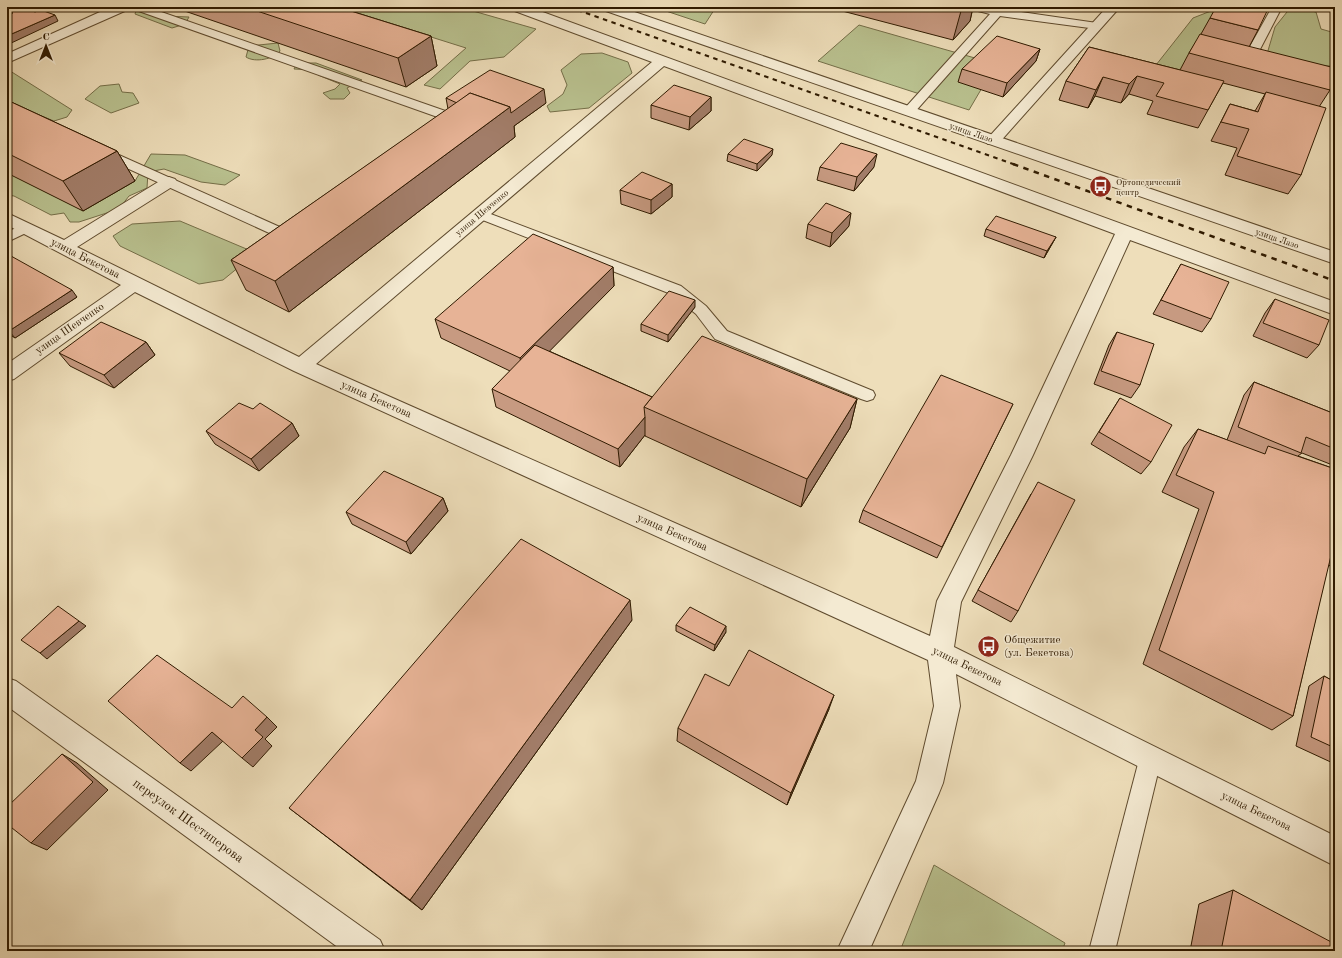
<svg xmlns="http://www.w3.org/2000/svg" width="1342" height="958" font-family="'Old Standard TT',serif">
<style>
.green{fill:#b9c18f;stroke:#746e48}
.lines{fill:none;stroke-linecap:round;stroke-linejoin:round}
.service-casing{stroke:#5f4b2e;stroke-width:2}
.minor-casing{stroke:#5f4b2e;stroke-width:2}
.tertiary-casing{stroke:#5f4b2e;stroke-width:2}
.service{fill:#f4ead2;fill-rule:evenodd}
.minor{fill:#f4ead2;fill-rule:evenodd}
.tertiary{fill:#f4ead2;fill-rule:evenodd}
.rail-far1{stroke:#2f1a00;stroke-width:2;stroke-dasharray:4.5 4.5;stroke-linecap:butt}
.rail{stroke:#2f1a00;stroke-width:2.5;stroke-dasharray:5.5 5.5;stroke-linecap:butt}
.wall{fill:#c79a81;stroke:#2f1a00}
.shaded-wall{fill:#a27d69;stroke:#2f1a00}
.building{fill:#e7b396;stroke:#2f1a00}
.labels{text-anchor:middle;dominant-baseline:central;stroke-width:3;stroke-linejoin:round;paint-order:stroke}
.far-street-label{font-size:9px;fill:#2f1a00;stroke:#f4ead2}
.far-poi-label{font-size:9px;fill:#2f1a00;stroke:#f4ead2;text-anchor:start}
.street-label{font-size:11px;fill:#2f1a00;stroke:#f4ead2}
.poi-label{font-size:11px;fill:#2f1a00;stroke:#f4ead2;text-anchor:start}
.near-street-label{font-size:13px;fill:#2f1a00;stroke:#f4ead2}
</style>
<rect width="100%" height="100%" fill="#eedeba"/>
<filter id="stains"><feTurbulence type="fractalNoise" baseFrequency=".005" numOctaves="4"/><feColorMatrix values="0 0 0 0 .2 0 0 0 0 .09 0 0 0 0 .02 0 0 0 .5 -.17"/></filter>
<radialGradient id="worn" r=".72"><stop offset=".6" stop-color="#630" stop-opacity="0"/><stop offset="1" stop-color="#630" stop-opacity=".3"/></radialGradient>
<g class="green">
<path d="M137 7H167L163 16 189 17 185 24 172 28 135 14Z"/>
<path d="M336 7H459L536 29 504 57 470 61 440 89 424 85 466 48Z"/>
<path d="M654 7H716L705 24Z"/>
<path d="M1291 7 1316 12 1321 29 1335 33V51L1333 56 1335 57V66H1313L1267 54 1275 27Z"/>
<path d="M1216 9 1180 71 1156 65 1193 18Z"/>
<path d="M859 25 996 64 969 110 818 61Z"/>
<path d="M278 43 280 51C274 59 255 63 246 57L249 46Z"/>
<path d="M602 53 628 62 632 73 589 108 550 112 547 106 563 94 567 85 561 70 581 54Z"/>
<path d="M297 63H316L362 80 347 88 350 93 344 99H330L323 93 335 89 340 84 318 75 316 70 294 69Z"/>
<path d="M7 69 72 110 67 117 54 121 29 111 7 117Z"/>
<path d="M119 84 122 92 133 93 139 103 111 113 85 99 100 86Z"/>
<path d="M151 154 185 155 240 175 225 185 201 182 164 169 148 172 147 188 129 196 119 209 79 222H70L64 213 51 215 14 196 7 195V173L135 181Z"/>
<path d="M180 221 256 253 223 280 199 284 120 246 113 236 132 224Z"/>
<path d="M934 865 1065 943 1062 951H900Z"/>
</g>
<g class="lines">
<defs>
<g id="service">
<path d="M132 7H147L454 114 456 117 450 121 446 120 133 9Z"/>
<path d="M969 7H986L1097 23 1102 26 1097 29 1000 16 913 114H905L903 111 905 108 990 14 970 9Z"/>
<path d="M1272 7H1282L1256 57 1265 60 1267 62 1261 65 1245 61 1243 59Z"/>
<path d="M101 147 282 228 295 221 300 222 302 225 288 237H278L96 154 95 151 96 148Z"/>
<path d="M480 210 681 286 706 306 727 331 873 391 875 395 873 399 867 401 861 399 715 339 696 314 671 294 475 217 473 214 475 211Z"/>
<path d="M25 224 30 225 32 228 30 231 7 242V232Z"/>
<path d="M1150 749 1158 752 1161 760 1115 951H1089L1139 760 1142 752Z"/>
</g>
<g id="minor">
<path d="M111 7H128L127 10 7 63V54Z"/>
<path d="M511 7H529L1335 302V315L1130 240 1033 455 961 602 954 647 1335 836V866L956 674 960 706 943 783 939 793 869 951H837L916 781 934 706 928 660 294 371 135 292 14 379 7 381V364L121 285 7 225V213L64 240 163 179 169 177 175 179 177 182 175 185 77 247 299 357 652 62 512 10ZM664 66 1115 234 1011 455 937 601 930 636 316 364Z"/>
<path d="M1107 7H1120L998 144H988L985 141 988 138Z"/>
<path d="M7 678 16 681 380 940 385 951H343L7 706Z"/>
</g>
<path id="tertiary" d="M602 7H620L1335 252V264L603 10Z"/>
</defs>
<use href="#service" class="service-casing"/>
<use href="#minor" class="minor-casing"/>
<use href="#tertiary" class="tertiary-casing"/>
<use href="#service" class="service"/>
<use href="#minor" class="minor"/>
<use href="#tertiary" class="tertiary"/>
<path class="rail-far1" d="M569 7 1016 165"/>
<path class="rail" d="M1013 164 1335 281"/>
</g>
<g class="wall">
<path d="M173 7H338L431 36 437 66 406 87Z"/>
<path d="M827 7H973L970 21 953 40Z"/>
<path d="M1210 18 1258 30 1249 47 1330 90 1319 107 1301 175 1288 194 1225 175 1237 148 1211 141 1230 104 1255 111 1265 94 1223 83 1198 128 1147 114 1153 101 1129 94 1121 103 1095 96 1088 108 1059 100 1066 81 1089 47 1180 70 1189 53 1201 34Z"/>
<path d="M1040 49 1036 61 1003 97 958 82 962 69Z"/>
<path d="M711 97V111L689 130 651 118V105Z"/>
<path d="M446 98 546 103 514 126 515 137 289 312 246 290 231 260 448 109Z"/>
<path d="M7 100 117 151 135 181 83 211 7 173Z"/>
<path d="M728 154 772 155 757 171 727 161Z"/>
<path d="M820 167H874L854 191 817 180Z"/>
<path d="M672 184V197L651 214 621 204 620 190Z"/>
<path d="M808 224 849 226 830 247 806 238Z"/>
<path d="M986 229 1056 237 1044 258 984 236Z"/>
<path d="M7 259 77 297 15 338 7 333Z"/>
<path d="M1181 264 1211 319 1202 332 1153 314Z"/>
<path d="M613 267 614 286 549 351 652 397 857 399 850 428 801 507 645 436V435L620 467 496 407 492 389 510 371 441 338 435 319Z"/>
<path d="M1275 299 1319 345 1307 358 1253 336 1265 313Z"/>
<path d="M695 307 668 342 641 331V324Z"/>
<path d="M1117 332 1140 385 1131 398 1094 384 1109 345Z"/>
<path d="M146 342 155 355 114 388 70 366 59 353Z"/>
<path d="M1254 382 1335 414V466L1302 453 1298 456 1335 469V568L1328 565 1293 716 1272 730 1143 664 1199 509 1162 492 1184 447 1198 429 1227 440 1244 395Z"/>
<path d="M1120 398 1151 462 1141 474 1091 444Z"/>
<path d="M1013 404 937 558 859 522 863 510Z"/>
<path d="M253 409 292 423 299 436 259 471 215 444 206 431Z"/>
<path d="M1031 494 1018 611 1011 622 972 601Z"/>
<path d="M443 498 448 511 411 554 352 524 346 512Z"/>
<path d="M632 620 422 910 289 808Z"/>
<path d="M676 625 726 632 714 651 676 631Z"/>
<path d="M1324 676 1335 682V764L1296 746 1309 686Z"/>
<path d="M729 686 829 709 787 805 677 741 678 728Z"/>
<path d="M1233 890 1335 951H1190L1199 904Z"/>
</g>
<g class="shaded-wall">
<path d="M965 7H973L970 21 953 40 961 11Z"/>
<path d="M55 15 58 21 7 45V36Z"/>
<path d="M431 36 437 66 406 87 398 58Z"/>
<path d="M1040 49 1036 61 1003 97 1007 83Z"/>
<path d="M1137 76 1129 94 1121 103 1129 84Z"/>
<path d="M1103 77 1095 96 1088 108 1096 90Z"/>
<path d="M544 89 546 103 514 126 515 137 289 312 275 281 510 107Z"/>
<path d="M711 97V111L689 130 690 117Z"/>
<path d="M773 149 772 155 757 171V164Z"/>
<path d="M117 151 135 181 83 211 63 181Z"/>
<path d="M877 154 874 167 854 191 857 177Z"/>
<path d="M672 184V197L651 214V200Z"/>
<path d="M851 213 849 226 830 247 832 233Z"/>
<path d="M1056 237 1044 258 1047 251Z"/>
<path d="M613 267 614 286 524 377 520 358Z"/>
<path d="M72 290 77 297 15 338 9 331Z"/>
<path d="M695 300V307L668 342V335Z"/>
<path d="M146 342 155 355 114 388 104 375Z"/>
<path d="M857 399 850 428 801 507 807 479Z"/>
<path d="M645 417V435L620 467 618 449Z"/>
<path d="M292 423 299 436 259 471 251 459Z"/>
<path d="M443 498 448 511 411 554 406 542Z"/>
<path d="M630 600 632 620 422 910 410 900Z"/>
<path d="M79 621 86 626 47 659 40 653Z"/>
<path d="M726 626V632L714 651 715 645Z"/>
<path d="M834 695 829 709 787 805 791 793Z"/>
<path d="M267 717 277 727 265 739 272 746 253 767 242 758 255 730Z"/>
<path d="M212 732 223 741 191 771 180 763Z"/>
<path d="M62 754 77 763 108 790 47 850 31 843Z"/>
</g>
<g class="building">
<path d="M20 7H23L35 12 41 10 55 15 7 36V15L13 13 10 11Z"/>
<path d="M245 7H338L431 36 398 58Z"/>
<path d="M943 7H965L961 11Z"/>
<path d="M1216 7H1269L1258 30 1210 18Z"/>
<path d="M1200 34 1335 68V77L1330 90 1189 53Z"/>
<path d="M997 36 1040 49 1007 83 962 69Z"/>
<path d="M1089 47 1224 81 1208 110 1156 96 1164 83 1137 76 1129 84 1103 77 1096 90 1066 81Z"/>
<path d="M490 70 544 89 511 113 510 107 470 93 457 103 446 98Z"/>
<path d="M674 85 711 97 690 117 651 105Z"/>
<path d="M1266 92 1326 108 1301 175 1237 156 1249 129 1221 122 1230 104 1258 112Z"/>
<path d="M470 93 510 107 275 281 231 260Z"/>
<path d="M7 100 117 151 63 181 7 153Z"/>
<path d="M744 139 773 149 757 164 728 154Z"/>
<path d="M841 143 877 154 857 177 820 167Z"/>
<path d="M642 172 672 184 651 200 620 190Z"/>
<path d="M826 203 851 213 832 233 808 224Z"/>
<path d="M996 216 1056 237 1047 251 986 229Z"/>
<path d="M533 234 613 267 520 358 435 319Z"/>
<path d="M11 256 72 290 9 331 7 329V259Z"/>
<path d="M1181 264 1229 282 1211 319 1161 300Z"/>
<path d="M669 291 695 300 668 335 641 324Z"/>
<path d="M1275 299 1329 320 1319 345 1263 323Z"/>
<path d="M101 322 146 342 104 375 59 353Z"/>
<path d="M1117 332 1154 344 1140 385 1101 371Z"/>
<path d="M702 336 857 399 807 479 644 407Z"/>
<path d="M535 345 652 397 644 407 645 417 618 449 492 389Z"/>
<path d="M941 375 1013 404 942 547 863 510Z"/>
<path d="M1254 382 1335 414V449L1306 437 1301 453 1238 427Z"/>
<path d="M1120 398 1172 425 1151 462 1099 432Z"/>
<path d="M239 403 253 409 260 403 292 423 251 459 206 431Z"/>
<path d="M1198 429 1265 454 1268 446 1335 469V543H1334L1293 716 1159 650 1214 492 1176 475Z"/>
<path d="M384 471 443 498 406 542 346 512Z"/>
<path d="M1038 482 1075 500 1018 611 978 590Z"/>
<path d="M521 539 630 600 410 900 289 808Z"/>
<path d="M58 606 79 621 40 653 21 640Z"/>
<path d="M690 607 726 626 715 645 676 625Z"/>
<path d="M749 650 834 695 791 793 678 728 705 674 729 686Z"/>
<path d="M157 655 232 708 243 696 267 717 255 730 263 737 242 758 212 732 180 763 108 701Z"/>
<path d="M1324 676 1335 682V748L1311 737Z"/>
<path d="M62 754 93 782 31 843 7 824V807Z"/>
<path d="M1233 890 1335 944V951H1221Z"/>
</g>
<defs>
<symbol id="bus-disc" viewBox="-11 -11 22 22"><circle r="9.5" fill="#8f2418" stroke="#f4ead2"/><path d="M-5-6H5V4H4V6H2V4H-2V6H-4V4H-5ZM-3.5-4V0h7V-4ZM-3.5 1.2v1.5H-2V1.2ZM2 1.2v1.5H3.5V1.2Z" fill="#fff"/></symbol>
</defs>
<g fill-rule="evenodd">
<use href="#bus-disc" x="1088" y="174" width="25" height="25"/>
<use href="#bus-disc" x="976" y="634" width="25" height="25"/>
</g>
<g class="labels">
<g class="far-street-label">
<text transform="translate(971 133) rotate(19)">улица Лазо</text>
<text transform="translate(482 213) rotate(-40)">улица Шевченко</text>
<text transform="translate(1277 239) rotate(19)">улица Лазо</text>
</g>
<g class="far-poi-label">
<text x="1116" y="182">Ортопедический<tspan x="1116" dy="10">центр</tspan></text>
</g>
<g class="street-label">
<text transform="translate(85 259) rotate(27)">улица Бекетова</text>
<text transform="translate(70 329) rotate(-35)">улица Шевченко</text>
<text transform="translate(376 400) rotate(24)">улица Бекетова</text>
<text transform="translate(672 533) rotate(24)">улица Бекетова</text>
<text transform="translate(967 667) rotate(26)">улица Бекетова</text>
<text transform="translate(1256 812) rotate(26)">улица Бекетова</text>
</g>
<g class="poi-label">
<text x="1004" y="640">Общежитие<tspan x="1004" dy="13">(ул. Бекетова)</tspan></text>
</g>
<g class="near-street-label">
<text transform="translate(188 821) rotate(36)">переулок Шестиперова</text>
</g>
</g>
<rect width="1342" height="958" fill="none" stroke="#eedeba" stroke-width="24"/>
<rect x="8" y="8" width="1326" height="942" fill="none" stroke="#2f1a00" stroke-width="2"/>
<rect x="12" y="12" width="1318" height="934" fill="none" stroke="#2f1a00"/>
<g transform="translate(46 46)" stroke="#f4ead2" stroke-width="3" paint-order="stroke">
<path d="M0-3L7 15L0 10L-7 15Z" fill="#2f1a00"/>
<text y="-6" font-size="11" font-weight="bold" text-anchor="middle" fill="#2f1a00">С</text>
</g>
<rect width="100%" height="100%" filter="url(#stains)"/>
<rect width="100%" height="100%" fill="url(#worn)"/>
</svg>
